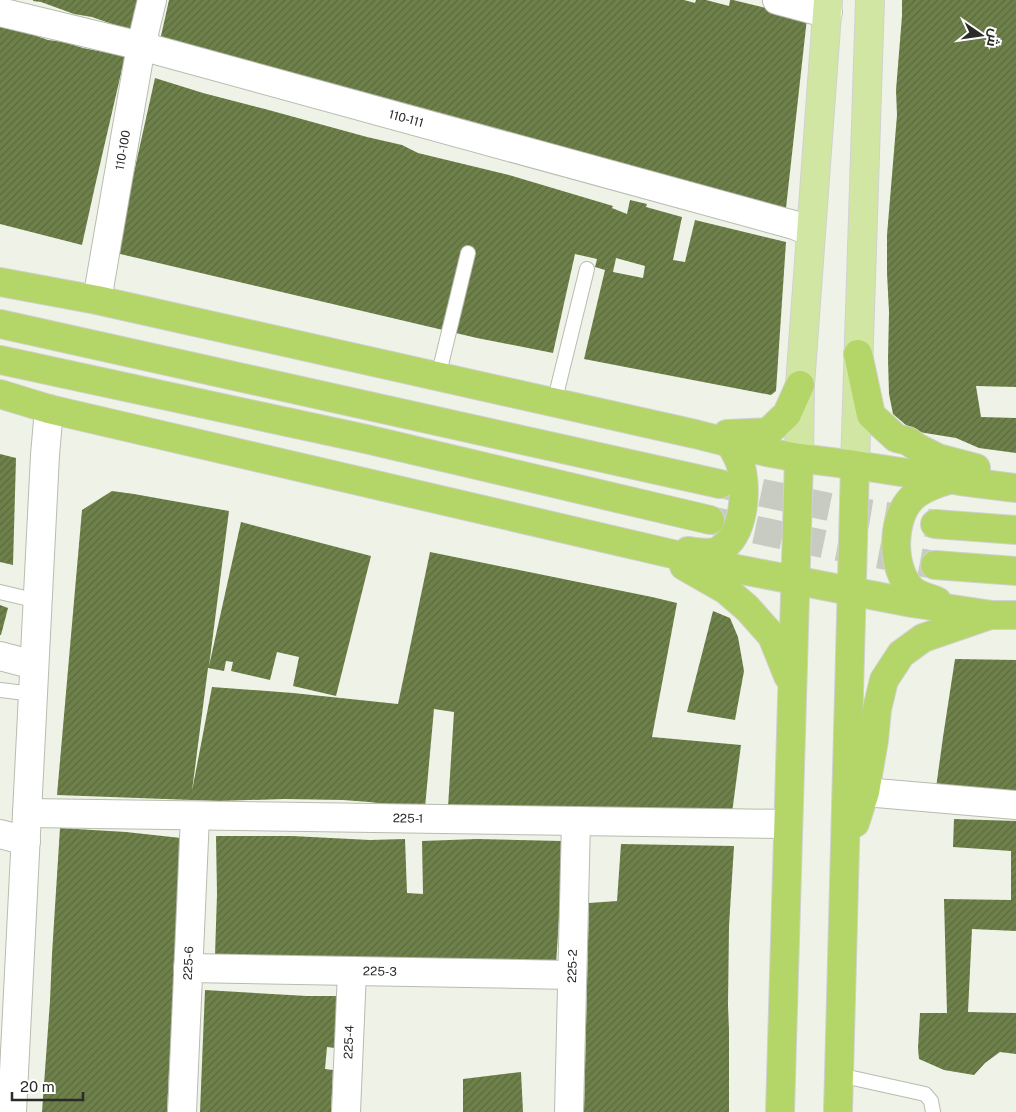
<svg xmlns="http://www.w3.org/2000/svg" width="1016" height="1112" font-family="'Public Sans',Cairo,sans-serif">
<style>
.building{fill:url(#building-hatch);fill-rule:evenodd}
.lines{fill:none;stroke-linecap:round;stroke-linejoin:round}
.highway-tunnel{stroke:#c8cbc1;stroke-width:28;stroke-dasharray:28 14;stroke-linecap:butt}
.lane-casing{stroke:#b7bcb0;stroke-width:16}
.street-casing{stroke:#b7bcb0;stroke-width:30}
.primary-casing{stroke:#d0d1d0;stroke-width:30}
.highway-casing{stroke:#d0d1d0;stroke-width:30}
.lane{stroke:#fff;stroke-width:14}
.street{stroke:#fff;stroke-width:28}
.primary{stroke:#d2e6a4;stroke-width:28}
.highway{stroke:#b4d567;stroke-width:28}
.labels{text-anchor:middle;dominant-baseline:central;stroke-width:4;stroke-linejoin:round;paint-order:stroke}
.street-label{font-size:12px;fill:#2b2c28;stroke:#fff}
</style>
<defs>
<pattern id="building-hatch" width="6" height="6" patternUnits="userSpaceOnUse" patternTransform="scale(1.25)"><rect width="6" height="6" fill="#6f814a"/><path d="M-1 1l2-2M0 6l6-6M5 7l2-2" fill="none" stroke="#5b6a3e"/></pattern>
</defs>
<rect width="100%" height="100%" fill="#eff3e7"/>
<g class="building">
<path d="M33 0H139L132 31 92 17 74 14 41 2 33 1Z"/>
<path d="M169 0H684L695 3 696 0H706L729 6 730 0H733L807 18 786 208 725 193 159 45Z"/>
<path d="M902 0H1016V387L976 386 981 417 1016 418V453L979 448 956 438 913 431 893 414 889 394 888 359 889 312 887 273V235L897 115 896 90 902 16Z"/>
<path d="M0 27 31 34 48 40 64 42 83 48 125 56 95 186 82 245 0 224Z"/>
<path d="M155 78 203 93 265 109 367 137 402 145 418 153 509 175 613 206 612 208 627 214 630 200 647 204 646 207 682 217 673 260 685 262 695 220 786 242 776 391 771 395 584 359 605 270 595 267 597 259 575 254 553 353 477 338 116 253ZM616 258 645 266 643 278 613 272Z"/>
<path d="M0 454 16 458 13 565 0 562Z"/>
<path d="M112 491 134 494 229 511 209 666 241 522 371 556 336 696 293 686 299 657 277 652 270 680 231 671 233 662 226 661 224 671 208 668 192 791 212 687 293 693 398 704 430 552 652 597 677 603 652 737 741 745 732 813 448 807 454 712 434 709 425 808 369 802 343 800 284 799 219 801 57 795 82 510Z"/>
<path d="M0 605 8 608 1 635H0Z"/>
<path d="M713 611 730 618 738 637 744 671 735 720 687 712Z"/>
<path d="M955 659 1016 660V795L936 788 943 737Z"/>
<path d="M954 819 1016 821V931L972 929 968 1012 1016 1013V1054L1000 1052 985 1063 974 1075 944 1070 919 1059 918 1048 920 1013H947L944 899 1011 900V851L953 847Z"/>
<path d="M60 828 126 832 181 838 167 1112H42L50 1001 52 954Z"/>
<path d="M216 836H292L370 840 405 839 407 893 423 894 422 841 477 839 561 841 560 902 556 965 215 955 217 894Z"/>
<path d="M621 844 734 846 729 926 728 1005 729 1030V1112H584L589 903 617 901Z"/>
<path d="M205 990 307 996H336V1025L335 1048 327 1047 325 1069 333 1070 331 1112H200Z"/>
<path d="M521 1072 523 1112H463V1079Z"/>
</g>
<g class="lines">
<g class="highway-tunnel">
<path d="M720 484 830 507 935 524"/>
<path d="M714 521 828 545 935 565"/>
</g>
<defs>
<g id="lane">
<path d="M438 377 468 253"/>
<path d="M554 403 587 269"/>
<path d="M0 592 38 601"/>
<path d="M0 690 33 694"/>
<path d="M839 1075 925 1094 931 1101 933 1112"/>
</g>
<g id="street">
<path d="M777 0 814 10 828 12"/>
<path id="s1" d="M0 12 141 46 794 225 811 232"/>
<path id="s2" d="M97 300 141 46 152 0"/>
<path d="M0 656 34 665"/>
<path d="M865 792 1016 805"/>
<path id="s3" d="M27 813 788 824"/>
<path d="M0 834 26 841"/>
<path id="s4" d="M188 968 572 975"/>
<path d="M12 1112 45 455 49 409"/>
<path id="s5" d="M182 1112 195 816"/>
<path id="s6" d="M346 1112 352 971"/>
<path id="s7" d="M569 1112 576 821"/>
</g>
<g id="primary">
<path d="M799 458 800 385 828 0"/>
<path d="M855 465 870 0"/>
</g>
<g id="highway">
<path d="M0 282 97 300 695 434 766 452 799 458 855 465 960 481 1016 488"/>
<path d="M0 324 720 484"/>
<path d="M858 354 871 415 896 438 908 441 918 448 938 458 976 468"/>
<path d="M0 360 366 439 710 520"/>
<path d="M0 394 49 409 737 569 912 603 992 615H1016"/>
<path d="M727 434 768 432 787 414 800 385"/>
<path d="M935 524 1016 530"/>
<path d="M688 551C697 552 711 555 719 550 746 535 748 485 739 460 736 454 733 448 729 442"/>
<path d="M935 565 1016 571"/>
<path d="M684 566 726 590 747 608 772 636 788 676"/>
<path d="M937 601C929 598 918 595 912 590 891 569 891 520 911 499 919 490 937 483 949 480"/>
<path d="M855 823 865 792 874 740 877 709 884 680 901 654 923 638 987 616"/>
<path d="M780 1112 799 458"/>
<path d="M838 1112 855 465"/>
</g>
</defs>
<use href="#lane" class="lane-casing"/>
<use href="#street" class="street-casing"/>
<use href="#primary" class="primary-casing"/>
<use href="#highway" class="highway-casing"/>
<use href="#lane" class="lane"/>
<use href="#street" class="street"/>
<use href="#primary" class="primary"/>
<use href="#highway" class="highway"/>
</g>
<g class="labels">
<g class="street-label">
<text stroke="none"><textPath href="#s1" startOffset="420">110-111</textPath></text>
<text stroke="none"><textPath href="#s2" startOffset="152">110-100</textPath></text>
<text stroke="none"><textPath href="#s3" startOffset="381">225-1</textPath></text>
<text stroke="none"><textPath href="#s5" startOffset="149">225-6</textPath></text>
<text stroke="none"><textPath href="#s7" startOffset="146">225-2</textPath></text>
<text stroke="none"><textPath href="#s4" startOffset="192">225-3</textPath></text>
<text stroke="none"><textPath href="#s6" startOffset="70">225-4</textPath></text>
</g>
</g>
<g transform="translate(981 35) rotate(103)" stroke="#ffffff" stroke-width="4" paint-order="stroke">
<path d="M0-4L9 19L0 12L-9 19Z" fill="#2b2c28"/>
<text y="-8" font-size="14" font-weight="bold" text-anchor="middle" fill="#2b2c28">ش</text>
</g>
<path d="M12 1092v8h71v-8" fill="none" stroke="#2b2c28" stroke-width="2.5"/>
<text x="20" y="1092" font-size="15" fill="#2b2c28" stroke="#ffffff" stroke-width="4" paint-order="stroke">20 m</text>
</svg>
